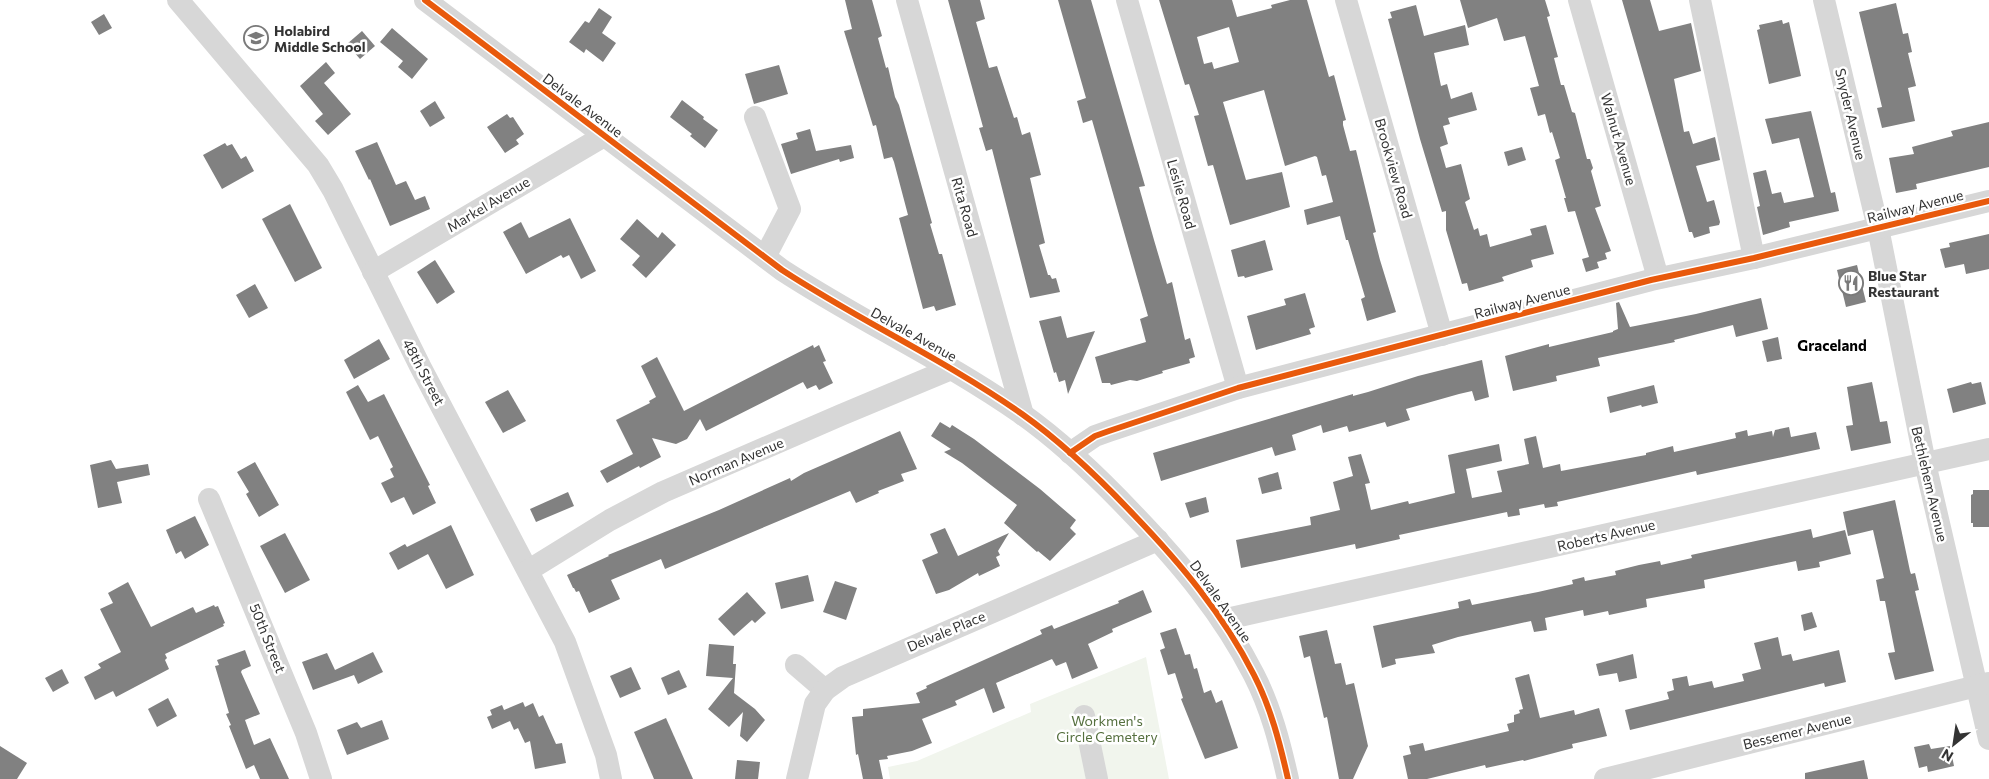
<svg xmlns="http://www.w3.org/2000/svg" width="1989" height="779" font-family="Commissioner,sans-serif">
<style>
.green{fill:#f1f5ed}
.building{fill:#818181;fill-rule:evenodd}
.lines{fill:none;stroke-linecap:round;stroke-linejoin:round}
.minor{stroke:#d7d7d7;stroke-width:22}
.cycleway-casing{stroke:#fff;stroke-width:9}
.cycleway{stroke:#e8590c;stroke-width:6}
.labels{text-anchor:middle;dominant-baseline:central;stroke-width:5;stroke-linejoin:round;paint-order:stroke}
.poi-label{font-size:14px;font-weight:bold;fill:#333;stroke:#fff;text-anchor:start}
.street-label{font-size:14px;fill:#333;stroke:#fff}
.park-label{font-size:14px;fill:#56703f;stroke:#fff}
.neighbourhood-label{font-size:15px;font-weight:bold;fill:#000;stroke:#fff}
</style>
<rect width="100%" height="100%" fill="#fff"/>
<path class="green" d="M1146 657 1169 779H890L888 767 917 761 1031 712 1030 704Z"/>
<g class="building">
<path d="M845 0H872L882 36 878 38 886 68 888 67 895 97 899 105 932 223 930 224 939 254H942L956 305 936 311 934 306 923 309 899 218 908 215 894 162 892 157 884 159 876 125 873 126 844 31 852 29Z"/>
<path d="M948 0H980L985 19 976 22 989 68 997 66 1014 118 1017 117 1022 135 1030 132 1041 175 1030 178 1045 243 1039 245 1048 275H1050L1052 279 1056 278 1060 292 1030 298 992 149 986 151 979 128 983 127Z"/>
<path d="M1058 0H1091L1145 186 1139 187 1154 240 1167 284 1172 282 1185 340 1190 338 1195 357 1189 359 1190 363 1162 371 1163 373 1137 381 1130 380 1111 385 1110 383H1102L1095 357 1146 342 1140 319 1148 316 1092 120 1083 123 1077 101 1086 98Z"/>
<path d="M1159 0H1232L1237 17 1272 8 1271 5 1290 0H1307L1329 77 1334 75 1346 120 1343 121V125L1350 151 1356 150 1376 232 1373 233 1380 260 1396 312 1367 321 1361 299 1365 297 1348 240H1346L1340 216 1307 225 1304 210 1333 202 1326 175 1322 176 1317 157 1315 156 1285 166 1264 90 1223 102 1246 180 1282 172 1290 207 1230 225 1213 165 1208 166 1194 116 1199 115 1189 84 1185 85ZM1229 27 1239 62 1214 69 1212 62 1204 64 1197 37Z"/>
<path d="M1460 0H1545L1550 16 1547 17 1558 57 1554 58 1561 85H1564L1572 112 1575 113 1587 159H1590L1593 168 1591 171 1601 206 1595 208 1611 251 1605 253 1607 259 1597 262 1599 268 1586 272 1582 259 1589 257 1575 211 1568 212 1564 198H1566L1555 160 1560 158 1552 132 1550 133 1545 114 1538 116 1530 88 1539 86 1525 36 1504 41 1497 18 1468 28Z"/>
<path d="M1622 0H1650L1659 31 1691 23 1701 71 1674 79 1684 132 1689 131 1693 144 1715 137 1720 160 1696 166 1707 202 1714 200 1720 222 1719 225 1709 227 1710 233 1694 238 1692 232H1689Z"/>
<path d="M1896 3 1903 34 1908 33 1912 52 1908 53 1916 86 1908 88 1915 121 1882 128 1877 108 1882 107 1859 12Z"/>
<path d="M1416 5 1424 36 1465 25 1469 45 1434 53 1441 86 1447 84 1451 99 1472 92 1477 110 1448 118 1450 124 1443 126 1448 144 1440 147 1446 168 1461 164 1470 199 1465 202 1474 230 1478 228 1480 236 1487 234 1490 247 1532 235 1530 229 1546 225 1554 254 1531 260 1533 267 1502 277 1504 281 1469 291 1467 283 1462 284 1446 230V211L1442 212 1420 139 1388 19 1392 18 1390 12Z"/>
<path d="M599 8 612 17 602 33 616 43 603 62 586 49 584 53 569 42 585 21 589 23Z"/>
<path d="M104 14 112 28 99 35 91 22Z"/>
<path d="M1782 20 1783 24 1789 22 1801 76 1769 84 1757 30 1760 29 1759 25Z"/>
<path d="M392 28 428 59 412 79 398 67 403 61 380 42Z"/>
<path d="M362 31 375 46 360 59 347 44Z"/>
<path d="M326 62 335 73 324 83 351 114 328 135 315 121 323 114 300 86Z"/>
<path d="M779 65 788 94 754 104 745 74Z"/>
<path d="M682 100 704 117 703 119 718 130 705 148 690 136 692 134 670 117Z"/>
<path d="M435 101 445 118 430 127 420 111Z"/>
<path d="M1811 111 1831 193 1835 192 1839 211 1789 222 1790 227 1763 235 1757 207 1760 206 1753 173 1766 170 1772 194 1781 192 1784 203 1814 197 1799 138 1772 144 1765 119Z"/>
<path d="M507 114 510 118 513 117 524 134 516 140 519 144 505 153 487 127Z"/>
<path d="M1989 122V167L1916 184 1917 189 1896 193 1889 158 1914 154 1912 147 1953 136 1951 131Z"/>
<path d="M810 129 816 151 851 145 854 158 840 162 839 159 791 174 781 144 798 139 796 133Z"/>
<path d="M377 142 396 185 406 181 415 200 425 196 430 209 390 226 370 179 369 180 355 151Z"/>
<path d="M225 143 227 146 232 144 241 159 246 156 254 171 222 189 203 155Z"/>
<path d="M1522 147 1526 160 1508 166 1504 152Z"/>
<path d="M290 204 322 268 295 282 262 219Z"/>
<path d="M570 218 596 271 581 279 569 255 563 258 561 255 526 274 503 232 521 222 529 238Z"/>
<path d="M637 219 658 238 662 232 676 245 646 278 632 265 640 256 620 239Z"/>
<path d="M1989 234V269L1966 274 1964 264 1945 268 1940 249 1950 247 1949 243Z"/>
<path d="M1265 240 1273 270 1245 278 1244 276 1238 277 1231 250Z"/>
<path d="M435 260 455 292 437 304 417 272Z"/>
<path d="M1857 265 1866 302 1846 307 1837 270Z"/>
<path d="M255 284 268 308 249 318 236 295Z"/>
<path d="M1305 293 1315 327 1309 329 1311 334 1256 350 1247 316 1286 305 1284 299Z"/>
<path d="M1761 298 1768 329 1736 337 1733 325 1674 340 1675 342 1598 358 1600 366 1556 376 1557 381 1513 391 1505 356 1549 344V347L1613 332V331L1618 329 1616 303 1619 302 1630 327 1696 314Z"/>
<path d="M1061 316 1067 338 1095 331 1068 394 1065 380 1059 382 1056 372 1054 373 1039 321Z"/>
<path d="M1778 337 1782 359 1767 362 1762 341Z"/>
<path d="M379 339 390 359 354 379 344 360Z"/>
<path d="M813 345 814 348 819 345 826 361 823 362 833 383 819 390 816 385 807 389 803 382 706 431 700 419 687 439 676 444 652 438 661 457 640 468 639 466 607 483 600 471 633 454 616 420 650 403 649 401 656 397 641 366 657 357 684 411Z"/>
<path d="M1482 360 1489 397 1475 401 1472 391 1459 394 1406 409 1410 420 1387 427 1385 422 1349 432 1347 426 1323 433 1321 425 1292 435 1296 450 1275 456 1272 447 1161 481 1153 453 1353 394V396L1368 392 1418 376Z"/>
<path d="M1872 382 1880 422 1887 421 1891 443 1851 451 1846 426 1853 425 1847 387Z"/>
<path d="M1971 382 1972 384 1981 382 1986 404 1953 413 1947 389Z"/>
<path d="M358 385 368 402 384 394 430 485 428 486 436 503 413 515 404 497 391 503 381 483 394 477 390 469 393 467 378 436 370 440 346 392Z"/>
<path d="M1654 385 1658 403 1642 407 1641 405 1610 413 1607 397Z"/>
<path d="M508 390 526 421 503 433 485 402Z"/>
<path d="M940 422 950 428 952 425 974 439 1040 489 1076 520 1070 528 1076 534 1050 561 1038 551 1037 552 1004 523 1017 505 962 463 944 452 951 449 931 436Z"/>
<path d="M1789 427 1791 437 1816 432 1820 449 1697 475 1696 471 1557 502 1558 506 1545 508 1544 504 1519 509 1520 515 1508 517 1507 512 1469 520 1399 535 1400 539 1356 549 1355 544 1241 568 1236 540 1311 525 1310 517 1340 510 1333 482 1353 476 1348 457 1361 454 1370 483 1365 484 1371 510 1408 501 1409 504 1455 493 1448 455 1499 444 1502 461 1466 469 1472 498 1502 492 1497 471 1529 464 1524 439 1536 436 1543 468 1560 464 1561 471 1646 455V453L1673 446 1674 452 1736 438 1735 433 1747 430 1748 436 1772 431 1773 437 1775 430Z"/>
<path d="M900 431 917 469 901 474 904 481 878 491 879 493 856 503 850 491 665 569 661 559 611 580 620 599 589 613 579 591 576 592 574 588H573L567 575 609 556 608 555 719 510 790 478 791 481 804 473Z"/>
<path d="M111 460 116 469 148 464 150 475 117 482 122 503 98 508 90 465Z"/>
<path d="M255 462 279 505 259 517 246 494 249 492 237 472Z"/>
<path d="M1278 472 1282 489 1262 494 1258 478Z"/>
<path d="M1973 490H1989V527H1973V523H1971V495L1973 494Z"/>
<path d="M568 492 574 506 536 522 530 509Z"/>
<path d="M1206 497 1209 512 1190 518 1185 503Z"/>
<path d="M1895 500 1910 571 1911 574 1915 573 1919 590 1915 591 1934 671 1895 680 1888 653 1895 652 1885 601H1880L1876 580 1884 578 1873 530 1848 536 1843 512Z"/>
<path d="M195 516 209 545 185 559 181 551 176 554 166 530Z"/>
<path d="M451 525 474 575 446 589 428 554 398 570 389 553 405 544 407 547Z"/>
<path d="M945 528 958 556 1009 533 998 551 1000 555 996 557 1000 566 979 576 978 573 949 590 936 594 922 560 938 553 930 534Z"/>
<path d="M1811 529 1813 538 1845 530 1851 554 1819 562 1820 567 1798 571 1796 561 1704 580 1705 588 1646 599 1647 607 1609 615 1608 611 1584 616 1583 610 1545 618 1547 630 1534 632 1531 621 1458 637 1432 645 1435 653 1395 659 1396 664 1382 668 1373 626 1459 608 1458 602 1470 599 1472 605 1538 592 1573 584 1572 580 1584 577 1585 581 1616 575 1615 571 1639 565 1660 561 1661 565 1692 558 1691 555Z"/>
<path d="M285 533 310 580 285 593 260 546Z"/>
<path d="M808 575 814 601 781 609 775 583Z"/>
<path d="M835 581 857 588 846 620 823 612Z"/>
<path d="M128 582 151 627 193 607 196 613 214 605 215 607 218 606 225 623 223 624 224 626 165 654 167 658 165 660 169 669 116 697 113 691 95 700 84 677 101 668 98 664 121 652 100 609 113 603 108 593Z"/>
<path d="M1143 590 1152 612 1112 629 1113 632 1088 644 1098 668 1072 679 1066 662 1056 666 1052 659 996 683 1005 708 993 713 984 688 955 701 957 705 922 719 932 743 912 751 887 756 888 759 879 760 883 779H863L858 754 856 755 852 717 863 716V709L920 703 916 693 927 688 926 686 1042 634 1040 630 1052 625 1054 629 1119 603 1118 601Z"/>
<path d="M747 592 766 613 755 623 752 620 734 636 718 619Z"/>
<path d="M1812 612 1817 627 1804 631 1801 615Z"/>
<path d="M1176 628 1185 655 1190 654 1194 669 1197 668 1204 693 1211 690 1216 703 1222 700 1238 748 1205 759 1181 699 1183 698 1175 673 1168 675 1160 650 1165 648 1160 633Z"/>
<path d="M1327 630 1335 664 1341 663 1346 685 1354 683 1368 746 1353 779H1339L1327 717 1324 718 1310 656 1304 658 1299 636Z"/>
<path d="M1778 637 1782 656 1791 654 1793 661 1839 650 1846 682 1825 687 1824 683 1630 730 1625 710 1669 699 1667 692 1674 690 1672 679 1687 676 1689 686 1712 681 1714 688 1744 681 1742 674 1761 669 1754 643Z"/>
<path d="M709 644 734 646 733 664H736L734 693 755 709 765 720 747 742 740 736 743 712 729 727 708 709 733 678 706 676Z"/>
<path d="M245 650 251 666 242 670 241 672 260 714 245 720 254 745 270 738 289 779H260L254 765 246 769 229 726 231 725 226 714 229 713 215 666 219 665 217 660Z"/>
<path d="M373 652 383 672 358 684 354 675 313 690 302 662 327 653 335 670Z"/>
<path d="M1633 654 1637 678 1619 682 1617 673 1599 676 1596 664Z"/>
<path d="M631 667 641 689 620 698 610 676Z"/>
<path d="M62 669 69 683 53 692 45 678Z"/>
<path d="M679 670 687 687 668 695 661 678Z"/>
<path d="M1529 674 1540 718 1574 710 1575 715 1599 708 1607 736 1572 744 1573 748 1524 761 1523 760 1486 768 1485 765 1427 779H1408L1403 756 1411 754 1409 746 1423 743 1425 751 1509 731 1507 724 1514 722V715L1520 713 1519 710 1523 709 1515 678Z"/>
<path d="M168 698 177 716 157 727 148 709Z"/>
<path d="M523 702 525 707 533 703 539 717 543 715 556 744 562 743 566 763 535 769 530 741 525 743 518 728 514 730 510 721 492 729 487 717 492 715 490 710 502 705 504 710Z"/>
<path d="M666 718 693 779H654L634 732Z"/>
<path d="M382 720 389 739 347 755 337 730 357 722 361 728Z"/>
<path d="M1929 744 1931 749 1950 746 1954 766 1928 772 1927 766 1919 768 1914 747Z"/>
<path d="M0 746 27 763 17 779H0Z"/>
<path d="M737 760 760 762 758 779H735Z"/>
<path d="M1864 760 1868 779H1805V773Z"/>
</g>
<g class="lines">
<g class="minor">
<path d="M178 0 318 165 333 190 420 366 565 642 606 755 611 779"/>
<path d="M425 0 782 270C860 321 945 360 1022 414 1063 443 1100 479 1134 515 1181 564 1223 614 1254 675 1271 708 1280 744 1288 779"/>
<path d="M907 0 1023 415"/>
<path d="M1127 0 1238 388"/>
<path d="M1346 0 1442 335"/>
<path d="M1579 0 1658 278"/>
<path d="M1700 0 1754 258"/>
<path d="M1824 0 1878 228 1925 463 1989 739"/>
<path d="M755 117 790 209 765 257"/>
<path d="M373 272 604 136"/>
<path d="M1070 453 1095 436 1109 431 1238 388 1651 280 1754 258 1989 201"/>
<path d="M209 499 306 733 321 779"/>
<path d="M529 570 610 520 663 492 841 415 951 369"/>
<path d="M1222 620 1989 449"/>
<path d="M796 665 825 690"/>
<path d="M1084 716 1097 779"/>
<path d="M797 779 815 704 825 690 843 677 1158 540"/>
<path d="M1605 779 1989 683"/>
</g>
<defs>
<g id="cycleway">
<path d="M425 0 782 270C860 321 945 360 1022 414 1063 443 1100 479 1134 515 1181 564 1223 614 1254 675 1271 708 1280 744 1288 779"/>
<path d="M1070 453 1095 436 1109 431 1238 388 1651 280 1754 258 1989 201"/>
</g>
</defs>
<use href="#cycleway" class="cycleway-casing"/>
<use href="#cycleway" class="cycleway"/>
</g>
<defs>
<symbol id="school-ring" viewBox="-11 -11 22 22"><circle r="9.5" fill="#fff" stroke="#7a7a7a" stroke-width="1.5"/><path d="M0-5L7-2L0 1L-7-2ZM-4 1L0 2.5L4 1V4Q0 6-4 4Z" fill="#7a7a7a"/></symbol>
<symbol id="restaurant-ring" viewBox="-11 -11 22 22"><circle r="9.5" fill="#fff" stroke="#7a7a7a" stroke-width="1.5"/><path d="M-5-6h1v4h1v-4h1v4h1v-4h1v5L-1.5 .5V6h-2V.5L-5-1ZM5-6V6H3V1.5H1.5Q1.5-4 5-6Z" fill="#7a7a7a"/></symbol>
</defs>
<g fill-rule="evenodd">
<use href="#school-ring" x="242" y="24" width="28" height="28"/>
<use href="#restaurant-ring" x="1837" y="269" width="28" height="28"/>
</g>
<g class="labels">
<g class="poi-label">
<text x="274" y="30">Holabird<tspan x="274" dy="16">Middle School</tspan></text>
<text x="1868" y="275">Blue Star<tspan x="1868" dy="16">Restaurant</tspan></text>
</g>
<g class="street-label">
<text transform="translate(583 105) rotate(37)">Delvale Avenue</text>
<text transform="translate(1851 114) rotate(77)">Snyder Avenue</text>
<text transform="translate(1619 139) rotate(74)">Walnut Avenue</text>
<text transform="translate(1394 168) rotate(74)">Brookview Road</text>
<text transform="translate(1182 194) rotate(74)">Leslie Road</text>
<text transform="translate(488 204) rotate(-31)">Markel Avenue</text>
<text transform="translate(1915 206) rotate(-14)">Railway Avenue</text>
<text transform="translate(965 207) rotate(74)">Rita Road</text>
<text transform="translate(1522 301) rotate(-15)">Railway Avenue</text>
<text transform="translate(914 334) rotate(29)">Delvale Avenue</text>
<text transform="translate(424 372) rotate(62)">48th Street</text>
<text transform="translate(736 461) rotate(-23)">Norman Avenue</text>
<text transform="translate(1930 484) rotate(77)">Bethlehem Avenue</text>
<text transform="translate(1606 535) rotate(-13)">Roberts Avenue</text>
<text transform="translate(1221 601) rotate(55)">Delvale Avenue</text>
<text transform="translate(946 631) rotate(-23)">Delvale Place</text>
<text transform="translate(268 638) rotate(68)">50th Street</text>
<text transform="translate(1797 731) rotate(-14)">Bessemer Avenue</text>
</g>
<g class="park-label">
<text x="1107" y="720">Workmen's<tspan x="1107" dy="16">Circle Cemetery</tspan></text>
</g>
<g class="neighbourhood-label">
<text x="1832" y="345">Graceland</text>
</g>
</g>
<g transform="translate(1954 744) rotate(210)" stroke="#ffffff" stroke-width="4" paint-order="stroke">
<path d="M0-4L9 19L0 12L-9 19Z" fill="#333333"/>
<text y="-8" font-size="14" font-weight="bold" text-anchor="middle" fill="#333333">N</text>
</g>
</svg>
